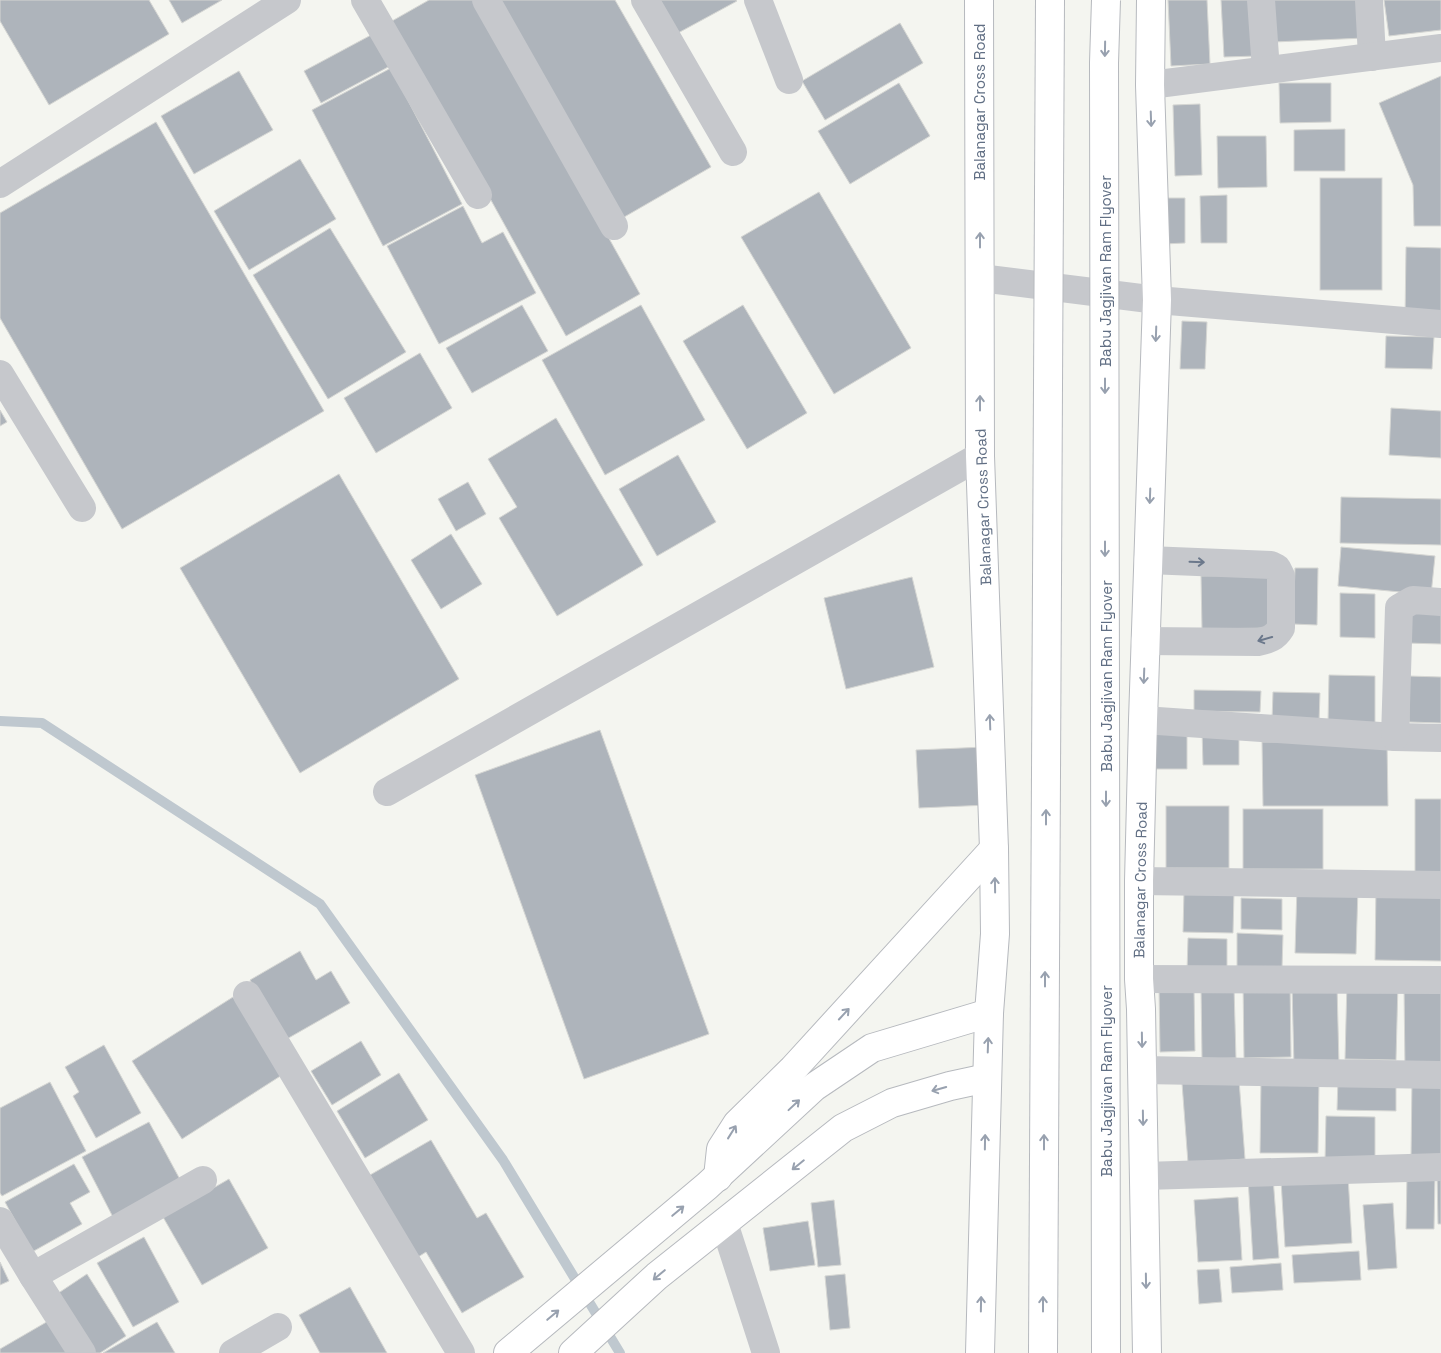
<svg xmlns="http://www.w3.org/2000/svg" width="1441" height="1353" font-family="'Space Grotesk',sans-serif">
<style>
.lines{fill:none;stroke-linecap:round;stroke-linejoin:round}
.stream{stroke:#bfc8cf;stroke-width:10}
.building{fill:#aeb4bb;stroke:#d5d6d3}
.major-casing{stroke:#b6b9be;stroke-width:30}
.minor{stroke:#c6c8cc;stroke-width:28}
.major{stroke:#fff;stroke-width:28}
.major-bridge-casing{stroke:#b6b9be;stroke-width:30;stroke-linecap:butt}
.major-bridge{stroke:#fff;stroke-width:28}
.oneway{stroke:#98a1af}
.oneway2{stroke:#6b788b}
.labels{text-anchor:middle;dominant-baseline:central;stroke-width:5;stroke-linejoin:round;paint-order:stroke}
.street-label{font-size:15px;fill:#616f84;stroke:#fff}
</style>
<rect width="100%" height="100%" fill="#f4f5f0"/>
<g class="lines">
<path class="stream" d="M0 721 42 723 320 904 503 1160 620 1353"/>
</g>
<g class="building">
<path d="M0 0H149L169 34 49 105 0 21Z"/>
<path d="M169 0H222L182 23Z"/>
<path d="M429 0H476L640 294 566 336 392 21Z"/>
<path d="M492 0H615L711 167 619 220Z"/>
<path d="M660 0H736L737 1 678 33Z"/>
<path d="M1168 0H1207L1210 64 1171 66Z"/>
<path d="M1221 0H1254L1257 56 1224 57Z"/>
<path d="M1272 0H1362L1364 38 1274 42Z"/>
<path d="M1384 0H1441V30L1389 36Z"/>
<path d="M900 23 923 63 825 120 802 81Z"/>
<path d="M373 34 390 66 321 103 304 71Z"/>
<path d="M391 68 462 204 383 246 312 110Z"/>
<path d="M239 71 273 130 194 174 161 116Z"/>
<path d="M1441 76V226H1414L1413 185 1379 103Z"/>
<path d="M899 83 930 136 850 184 818 131Z"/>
<path d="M1279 83H1331V122L1280 123Z"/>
<path d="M1200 104 1202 175 1175 176 1173 105Z"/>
<path d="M156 122 324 411 122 529 0 318V213Z"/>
<path d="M1345 129V171H1294V130Z"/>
<path d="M1217 136H1266L1267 187 1218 188Z"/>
<path d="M300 159 336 219 249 270 214 211Z"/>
<rect x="1320" y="178" width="62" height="112"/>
<path d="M819 192 911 348 834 394 741 237Z"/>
<path d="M1227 195V243H1201L1200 196Z"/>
<path d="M1162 198H1185V243L1163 244Z"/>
<path d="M463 206 482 243 503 232 536 293 439 344 387 246Z"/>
<path d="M330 228 406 352 328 399 253 275Z"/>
<path d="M1406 247 1441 248V319H1405Z"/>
<path d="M522 305 548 351 472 393 446 348Z"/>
<path d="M641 305 705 420 605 475 542 360Z"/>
<path d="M743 305 807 413 747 449 683 341Z"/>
<path d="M1182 321 1207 322 1205 369H1180Z"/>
<path d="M1386 336 1434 337 1432 369 1385 368Z"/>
<path d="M420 353 452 408 376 453 344 398Z"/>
<path d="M1391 408 1441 411V458L1389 455Z"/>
<path d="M0 410 7 422 0 426Z"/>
<path d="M556 418 643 565 557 616 499 518 517 507 488 459Z"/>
<path d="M678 455 716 522 657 556 619 489Z"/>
<path d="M339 474 459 679 300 773 180 568Z"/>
<path d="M468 482 486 514 456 531 438 499Z"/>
<path d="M1341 497 1441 499V545L1340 543Z"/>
<path d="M451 534 482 584 441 609 411 560Z"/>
<path d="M1341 547 1435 556 1431 595 1338 586Z"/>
<path d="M1295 568H1318L1317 625 1293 624Z"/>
<path d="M1271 575 1272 628 1202 629 1201 576Z"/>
<path d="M912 577 934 667 846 689 824 598Z"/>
<path d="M1340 593 1375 594V638L1340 637Z"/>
<path d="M1406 609 1441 610V644L1406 643Z"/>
<path d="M1329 675 1375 676V724L1328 723Z"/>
<path d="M1409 676 1441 677V723L1409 722Z"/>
<path d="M1194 690 1261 691 1260 712 1194 711Z"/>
<path d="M1273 692 1320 693 1319 722 1272 721Z"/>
<path d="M1155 726H1187V769H1156Z"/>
<path d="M600 730 709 1034 584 1079 475 775Z"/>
<path d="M1202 731H1239V765H1203Z"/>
<path d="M1262 742H1387L1388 806H1263Z"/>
<path d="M985 747 988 805 919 808 916 750Z"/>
<path d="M1415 799H1441V876L1415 877Z"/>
<rect x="1166" y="806" width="63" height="62"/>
<rect x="1243" y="809" width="80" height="60"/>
<path d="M1297 886 1358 887 1356 954 1295 953Z"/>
<path d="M1376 887 1441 889V961L1375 960Z"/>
<path d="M1184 891 1234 892 1233 933 1183 932Z"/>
<path d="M1241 898 1282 899V930L1241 929Z"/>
<path d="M1237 933 1283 935 1282 968H1237Z"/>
<path d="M1188 938 1227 939V973L1187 972Z"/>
<path d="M300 951 316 980 331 971 350 1003 285 1040 250 980Z"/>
<path d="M1290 981 1291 1057 1244 1058 1243 982Z"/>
<path d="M1347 981 1398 983 1396 1060 1345 1059Z"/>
<path d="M1292 985H1337L1339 1065 1294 1066Z"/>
<path d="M1441 986V1068L1405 1069 1404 987Z"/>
<path d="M1234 987 1236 1058 1202 1059 1201 988Z"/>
<path d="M1159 988H1194L1195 1051 1160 1052Z"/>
<path d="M233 997 282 1075 182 1139 132 1061Z"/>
<path d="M361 1041 381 1075 332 1105 311 1071Z"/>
<path d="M104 1045 141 1113 96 1138 73 1096 79 1092 65 1067Z"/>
<path d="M399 1073 428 1120 365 1158 337 1111Z"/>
<path d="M1338 1078 1396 1079V1111L1337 1110Z"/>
<path d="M1412 1079 1441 1080V1160L1411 1159Z"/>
<path d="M1239 1080 1245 1159 1188 1163 1182 1083Z"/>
<path d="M1261 1080 1319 1081 1318 1153H1260Z"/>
<path d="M50 1082 86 1151 2 1196 0 1193V1108Z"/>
<path d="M1326 1116 1375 1117V1163L1325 1162Z"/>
<path d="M149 1122 183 1185 115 1221 82 1157Z"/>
<path d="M431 1140 477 1218 486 1213 524 1277 462 1313 426 1252 418 1257 370 1175Z"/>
<path d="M74 1164 90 1192 70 1203 82 1224 32 1252 5 1202Z"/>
<path d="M1437 1173H1441V1224H1438Z"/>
<path d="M1407 1174 1435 1175 1434 1229H1406Z"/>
<path d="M1348 1176 1352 1243 1285 1247 1281 1180Z"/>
<path d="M1273 1177 1279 1258 1253 1260 1248 1178Z"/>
<path d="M229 1179 268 1248 202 1285 163 1217Z"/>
<path d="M1238 1197 1242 1260 1198 1262 1194 1200Z"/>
<path d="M834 1200 841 1265 818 1267 811 1203Z"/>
<path d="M1393 1203 1397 1268 1368 1270 1363 1205Z"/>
<path d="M808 1221 815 1265 770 1271 763 1228Z"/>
<path d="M144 1237 179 1302 133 1327 97 1263Z"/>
<path d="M1359 1251 1361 1280 1294 1283 1292 1255Z"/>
<path d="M0 1262 9 1281 0 1285Z"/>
<path d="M1281 1263 1283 1290 1232 1293 1230 1267Z"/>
<path d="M1219 1269 1222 1302 1199 1304 1197 1270Z"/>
<path d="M87 1274 126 1336 100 1353H95L57 1294Z"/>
<path d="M845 1274 850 1328 830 1330 825 1276Z"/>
<path d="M350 1287 387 1353H320L299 1315Z"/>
<path d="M50 1320 69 1353H0V1349Z"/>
<path d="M157 1322 175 1353H103Z"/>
</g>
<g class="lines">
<defs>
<g id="major">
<path d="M979 0 980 456 994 849 995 934 989 1013 980 1353"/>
<path d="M718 1177 721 1149 737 1124 793 1069 994 849"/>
<path d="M508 1353 707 1186 814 1087 872 1048 989 1013"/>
<path d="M573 1353 657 1276 843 1128 892 1103 950 1086 987 1078"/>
<path d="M1147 1353 1141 1009 1139 979V881L1143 720 1157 300 1150 85 1151 0"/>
</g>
</defs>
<use href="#major" class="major-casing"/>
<g class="minor">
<path d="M365 0 478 195"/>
<path d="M486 0 614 226"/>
<path d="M645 0 733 152"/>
<path d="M758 0 789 80"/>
<path d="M1261 0 1266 70"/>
<path d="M1369 0 1372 57"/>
<path d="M1150 85 1441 48"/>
<path d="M0 184 287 0"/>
<path d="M980 278 1157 300 1441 324"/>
<path d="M0 374 82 508"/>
<path d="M1145 641 1258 642C1268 640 1275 638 1281 628V576L1277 568 1271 565 1148 560"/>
<path d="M1143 720 1395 737 1441 738"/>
<path d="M1395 737 1399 608 1413 600 1441 602"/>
<path d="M387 792 980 456"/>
<path d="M1139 881 1441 885"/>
<path d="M1139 979 1441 980"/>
<path d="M247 995 461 1353"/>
<path d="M1142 1070 1441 1075"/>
<path d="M1144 1176 1441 1167"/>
<path d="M0 1221 33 1276"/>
<path d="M724 1223 766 1353"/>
<path d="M82 1353 33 1276 203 1180"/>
<path d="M233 1353 278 1327"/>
</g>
<use href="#major" class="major"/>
<defs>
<g id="major-bridge">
<path d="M1106 0 1104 63 1106 1353"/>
<path d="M1043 1353 1050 0"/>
</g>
</defs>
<use href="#major-bridge" class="major-bridge-casing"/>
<use href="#major-bridge" class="major-bridge"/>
</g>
<defs><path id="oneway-shaft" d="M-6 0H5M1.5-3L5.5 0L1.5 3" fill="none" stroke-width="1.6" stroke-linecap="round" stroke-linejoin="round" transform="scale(1.25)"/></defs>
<g class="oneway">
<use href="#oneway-shaft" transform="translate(1105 49) rotate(91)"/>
<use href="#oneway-shaft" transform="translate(1151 119) rotate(88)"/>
<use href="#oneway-shaft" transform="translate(980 240) rotate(-90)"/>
<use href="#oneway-shaft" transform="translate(1156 334) rotate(92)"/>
<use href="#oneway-shaft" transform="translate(1105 386) rotate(90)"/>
<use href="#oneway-shaft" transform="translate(980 403) rotate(-90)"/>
<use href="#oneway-shaft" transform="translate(1150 496) rotate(92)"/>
<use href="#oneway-shaft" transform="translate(1105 549) rotate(90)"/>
<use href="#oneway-shaft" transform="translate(1144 676) rotate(92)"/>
<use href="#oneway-shaft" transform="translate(990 722) rotate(-92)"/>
<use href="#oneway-shaft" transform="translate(1106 799) rotate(90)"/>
<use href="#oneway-shaft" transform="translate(1046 817) rotate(-90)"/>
<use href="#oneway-shaft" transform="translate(995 885) rotate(-91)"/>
<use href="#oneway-shaft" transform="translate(1045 979) rotate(-90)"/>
<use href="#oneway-shaft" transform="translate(844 1014) rotate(-47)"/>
<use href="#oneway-shaft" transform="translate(1142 1040) rotate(89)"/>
<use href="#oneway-shaft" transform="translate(988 1045) rotate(-88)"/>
<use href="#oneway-shaft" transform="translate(939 1089) rotate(164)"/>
<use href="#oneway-shaft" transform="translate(794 1105) rotate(-43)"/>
<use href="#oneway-shaft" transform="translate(1143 1118) rotate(89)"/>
<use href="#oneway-shaft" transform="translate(732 1132) rotate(-58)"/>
<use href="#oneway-shaft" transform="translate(985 1142) rotate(-89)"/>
<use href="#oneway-shaft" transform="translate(1044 1142) rotate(-90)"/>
<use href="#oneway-shaft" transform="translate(798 1165) rotate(141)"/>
<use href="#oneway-shaft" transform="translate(678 1211) rotate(-40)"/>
<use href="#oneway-shaft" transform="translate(659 1275) rotate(140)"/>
<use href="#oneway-shaft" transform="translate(1146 1281) rotate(89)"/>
<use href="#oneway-shaft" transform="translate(981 1304) rotate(-89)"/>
<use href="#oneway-shaft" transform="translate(1043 1304) rotate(-90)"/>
<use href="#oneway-shaft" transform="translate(553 1315) rotate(-40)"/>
</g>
<g class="oneway2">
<use href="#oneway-shaft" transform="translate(1197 562) rotate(2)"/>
<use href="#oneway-shaft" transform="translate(1265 639) rotate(164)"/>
</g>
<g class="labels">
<g class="street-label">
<text transform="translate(979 102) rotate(-90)">Balanagar Cross Road</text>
<text transform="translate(1105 271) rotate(-90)">Babu Jagjivan Ram Flyover</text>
<text transform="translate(983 507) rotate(-92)">Balanagar Cross Road</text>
<text transform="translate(1106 676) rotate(-90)">Babu Jagjivan Ram Flyover</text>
<text transform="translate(1140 880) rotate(-89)">Balanagar Cross Road</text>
<text transform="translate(1106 1081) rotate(-90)">Babu Jagjivan Ram Flyover</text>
</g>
</g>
</svg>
